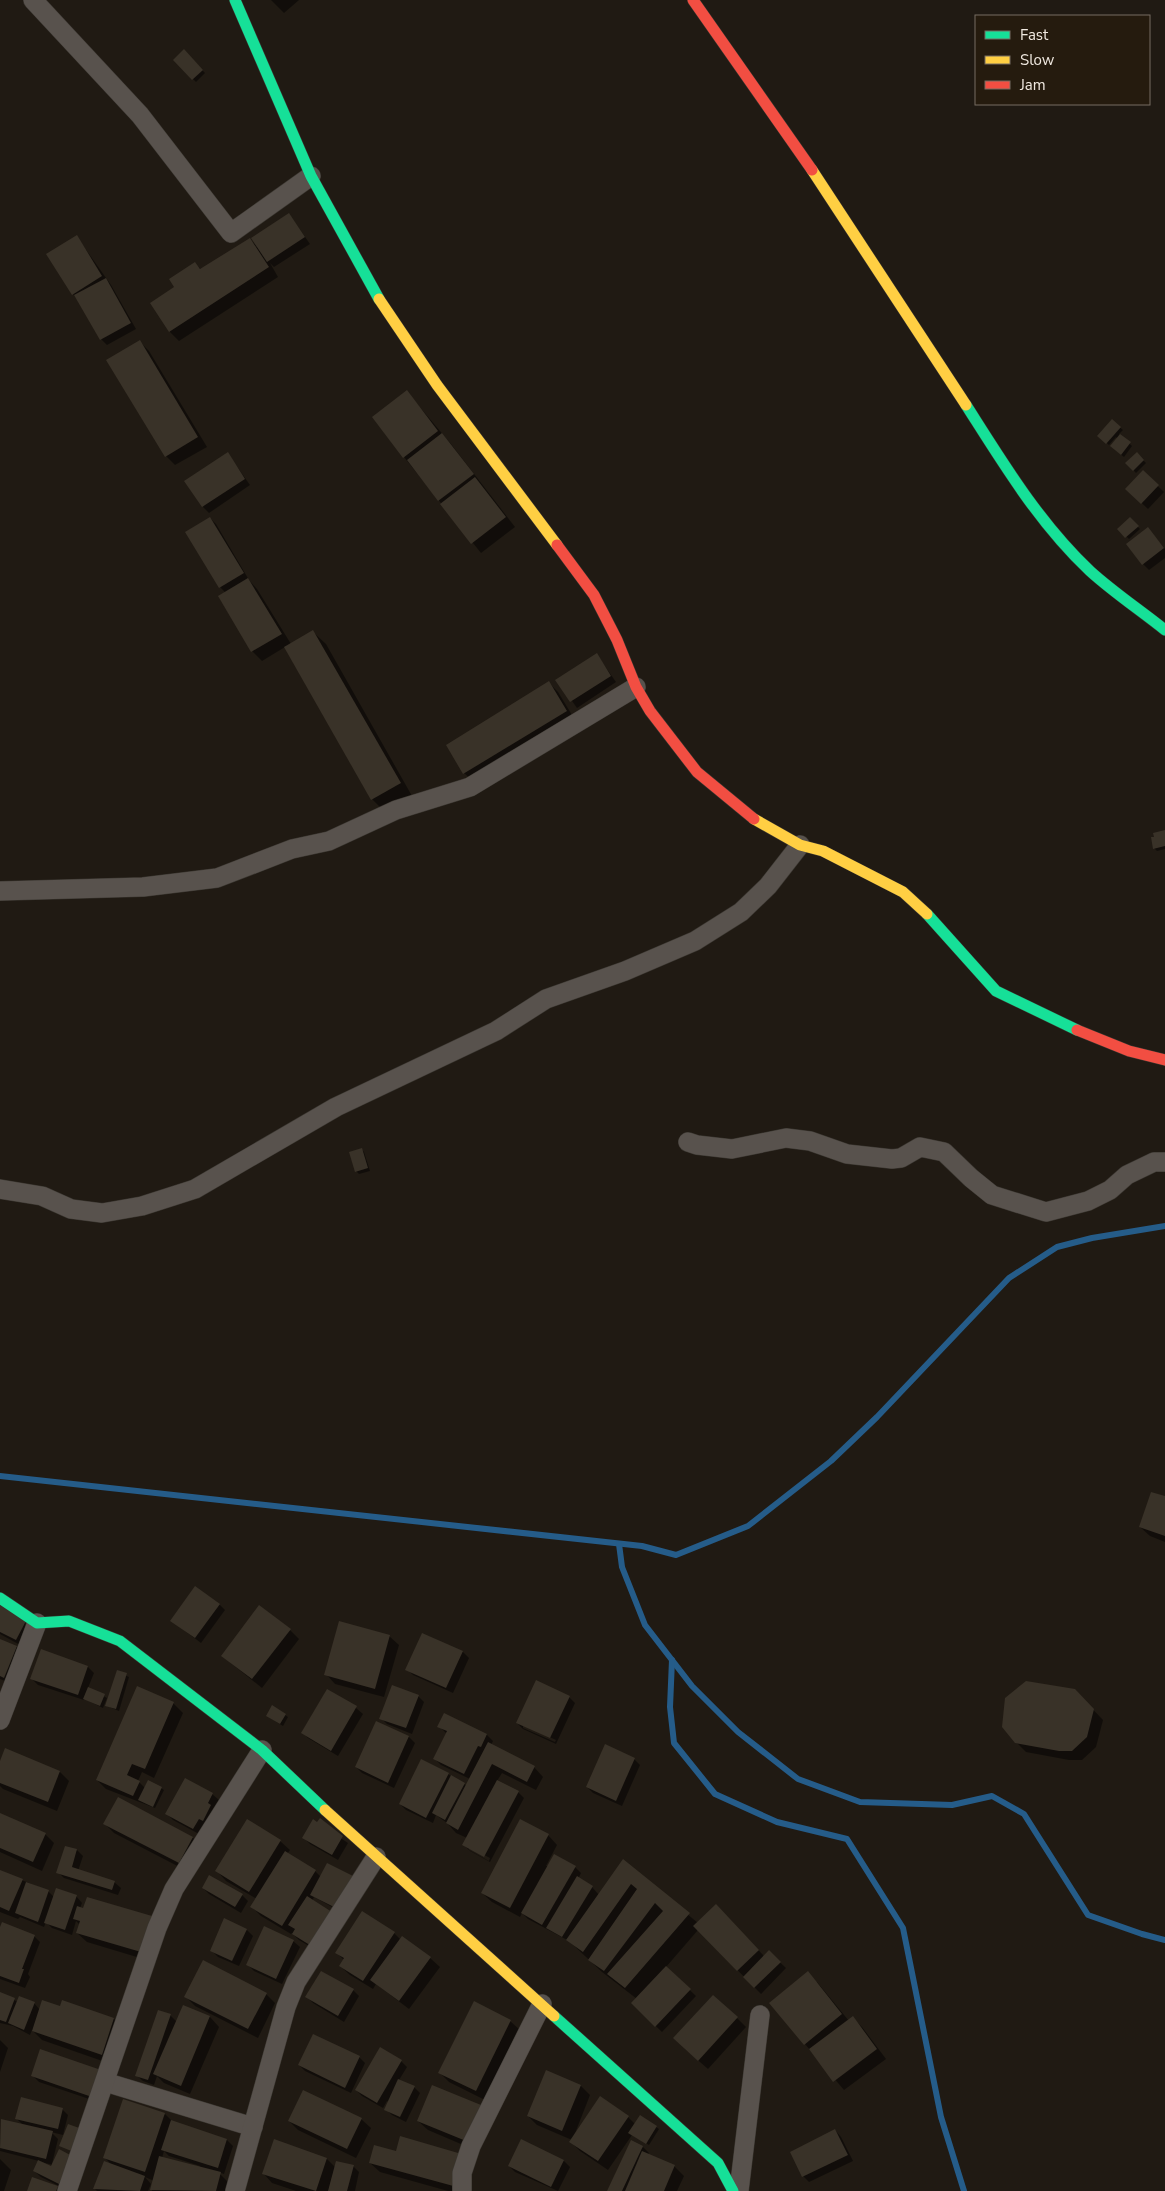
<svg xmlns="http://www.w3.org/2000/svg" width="1165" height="2191" font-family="'Nunito Sans',sans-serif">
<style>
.shadow{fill:#0007;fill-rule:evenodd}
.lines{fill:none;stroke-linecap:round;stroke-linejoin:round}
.stream{stroke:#255c89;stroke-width:6}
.building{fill:#393228}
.street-casing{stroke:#3b3731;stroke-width:20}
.fast-casing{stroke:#3b3731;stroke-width:12}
.slow-casing{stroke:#3b3731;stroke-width:12}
.jam-casing{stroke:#3b3731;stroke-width:12}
.street{stroke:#58524d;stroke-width:19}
.fast{stroke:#16e098;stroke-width:11}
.slow{stroke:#ffcf43;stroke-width:11}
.jam{stroke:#f24e42;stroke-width:11}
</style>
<rect width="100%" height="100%" fill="#201a13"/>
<g class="shadow">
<path d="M271 0H299L284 13Z"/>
<path d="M184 51 205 73 196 82 174 60Z"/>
<path d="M289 214 310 244 274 267 270 263 278 277 179 341 170 332 151 303 176 287 195 264 202 270 250 239 257 247Z"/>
<path d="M77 237 111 285 136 329 107 345 101 339 78 300 73 294Z"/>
<path d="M140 342 149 351 207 447 175 465 166 456Z"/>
<path d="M407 392 451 444 515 527 481 553 404 457Z"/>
<path d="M1112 421 1123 430 1119 434 1132 446 1124 457 1114 449 1118 439 1116 437 1109 445 1099 436Z"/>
<path d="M228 454 250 485 209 513 203 507Z"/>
<path d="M1137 454 1146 463 1136 473 1127 463Z"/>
<path d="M1143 472 1164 492 1148 509 1127 489Z"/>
<path d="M210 518 216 524 249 580 257 589 291 644 313 632 326 644 412 796 385 812 372 799 285 647 262 661 252 651 219 597 226 593 220 587Z"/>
<path d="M1130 519 1140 529 1129 539 1119 529Z"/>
<path d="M1153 535 1165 549V558L1149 570 1143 564Z"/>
<path d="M597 655 616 682 577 708 557 680Z"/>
<path d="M549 683 558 692 575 720 474 782 464 773 448 745Z"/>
<path d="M1165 831V849L1157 851 1154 848Z"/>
<path d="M362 1150 364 1152 370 1171 359 1174 356 1171Z"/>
<path d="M1165 1498V1542L1150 1536 1140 1527Z"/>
<path d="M219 1604 225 1610 201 1643 172 1621Z"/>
<path d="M0 1606 26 1620 22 1646 0 1634Z"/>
<path d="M290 1630 299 1639 262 1688 222 1656Z"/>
<path d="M422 1634 463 1652 469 1658 453 1693 413 1675 407 1669Z"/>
<path d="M389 1636 399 1645 384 1697 335 1684 326 1674Z"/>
<path d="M0 1640 17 1647 23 1653 10 1683 0 1679Z"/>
<path d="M88 1667 94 1673 88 1688 107 1698 103 1708 85 1699 84 1700 38 1685 32 1679Z"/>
<path d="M117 1672 129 1677 119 1711 107 1706Z"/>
<path d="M137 1688 173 1703 183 1713 154 1778 142 1772 138 1781 145 1788H161L164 1790 155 1808 106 1789 97 1780Z"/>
<path d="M327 1690 356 1708 363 1714 338 1756 308 1738 302 1732Z"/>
<path d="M418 1696 424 1702 412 1734 387 1724 381 1718Z"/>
<path d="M569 1697 575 1703 556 1744 523 1729 517 1723ZM523 1725 556 1740 555 1742 523 1728Z"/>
<path d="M1084 1700 1103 1720 1096 1747 1082 1760H1069L1026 1752 1016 1742Z"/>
<path d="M285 1715 288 1717 283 1726 267 1716Z"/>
<path d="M445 1715 487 1735 493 1741 491 1745 534 1767 543 1777 536 1790 502 1773 497 1781 518 1792 524 1798 490 1862 470 1851 464 1845 467 1838 456 1833 447 1823 436 1815 433 1823 406 1810 400 1804 448 1774 467 1786 470 1779 441 1765 435 1759 447 1734 439 1726ZM469 1847 490 1858 489 1861 469 1850Z"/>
<path d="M377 1723 409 1737 415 1743 394 1788 362 1773 356 1767Z"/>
<path d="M6 1750 60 1772 69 1781 57 1811 3 1789 0 1786V1765Z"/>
<path d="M634 1759 640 1765 622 1806 593 1793 587 1787Z"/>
<path d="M186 1780 212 1794 219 1800 199 1834 173 1820 167 1814Z"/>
<path d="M118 1799 193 1838 202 1847 189 1872 114 1833 105 1824Z"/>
<path d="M0 1814 45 1834 54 1843 42 1871 0 1852Z"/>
<path d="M318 1823 348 1843 338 1860 310 1844 304 1838Z"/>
<path d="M548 1835 557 1845 546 1866 575 1867 581 1873 578 1879 592 1887 599 1895 623 1861 698 1923 716 1906 765 1957 769 1952 786 1968 761 1994 698 1930 666 1967 696 1996 662 2032 632 2003 637 1999 602 1972 569 1941 528 1919 522 1913 520 1917 492 1902 482 1893Z"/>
<path d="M280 1841 290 1850 287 1854 315 1871 321 1877 345 1914 314 1897 312 1901 319 1952 299 1940 292 1933 291 1934 261 1916 252 1907 257 1899 226 1881 217 1871Z"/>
<path d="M77 1850 83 1856 78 1871 114 1882 121 1888 118 1895 64 1878 58 1872Z"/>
<path d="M0 1871 48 1891 54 1897 76 1896 82 1903 80 1908 84 1909 88 1899 150 1961 87 1942 77 1933 80 1925 76 1921 72 1935 52 1928 46 1922 44 1927 20 1917 18 1919 0 1912Z"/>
<path d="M203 1888 242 1895 248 1901 241 1913 209 1894Z"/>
<path d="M265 1928 293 1941 300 1947 282 1984 254 1971 248 1965Z"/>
<path d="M247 1930 253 1936 239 1966 218 1957 212 1951Z"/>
<path d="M0 1931 34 1936 40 1942 28 1974 30 1977 25 1988 0 1979Z"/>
<path d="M394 1933 401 1940 403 1938 430 1958 440 1967 409 2009 376 1984 373 1989 350 1975 340 1966 344 1960 337 1953Z"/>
<path d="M817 1982 849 2021 853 2018 862 2027 886 2059 844 2090 805 2044Z"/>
<path d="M353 1990 359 1996 344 2022 313 2003 307 1997Z"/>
<path d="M0 1993 18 2002 34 2003 40 2010 61 2008 63 2002 114 2019 123 2029 111 2064 42 2040 32 2030 30 2035 13 2026 0 2023Z"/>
<path d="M266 1994 275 2003 258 2038 195 2006 186 1997Z"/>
<path d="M183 2006 210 2017 219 2027 190 2094 164 2083 157 2076 154 2085 143 2081 136 2075 170 2015 177 2022Z"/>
<path d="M737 2018 746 2027 708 2069 684 2048Z"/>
<path d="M510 2021 520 2030 485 2100 449 2082 440 2073Z"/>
<path d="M0 2040 8 2048 0 2072Z"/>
<path d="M41 2051 98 2102 39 2082 33 2076Z"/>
<path d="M359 2057 365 2063 351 2093 305 2071 299 2065Z"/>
<path d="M401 2061 407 2067 399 2080 414 2087 420 2093 406 2122 392 2115 386 2109 389 2102 387 2101 383 2108 362 2096 356 2090Z"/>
<path d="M547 2072 581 2086 590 2095 574 2136 628 2117 635 2124 656 2127 659 2129 649 2145 632 2135 608 2170 580 2151 571 2142 572 2140 537 2125 528 2116Z"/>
<path d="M480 2106 475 2150 428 2130 418 2121Z"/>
<path d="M62 2109 68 2115 63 2135 51 2132 58 2139 52 2164 65 2189 41 2177 34 2171 39 2161 0 2151 2 2120 24 2126 17 2119ZM41 2162 53 2165 52 2168Z"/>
<path d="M165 2114 173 2122 227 2140 233 2146 224 2174 218 2172 229 2183 227 2191H152L154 2181 145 2177 151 2184 148 2191H97L95 2189 112 2165 105 2158ZM164 2151 169 2156 200 2166 199 2168 162 2158Z"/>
<path d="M361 2119 371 2128 356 2158 298 2130 289 2121Z"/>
<path d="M835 2130 841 2137 853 2161 809 2182 803 2176Z"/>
<path d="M275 2141 327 2159 336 2168 353 2166 359 2172 355 2191H296L272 2183 263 2173Z"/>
<path d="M522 2141 564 2161 570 2167 558 2191 515 2172 509 2166Z"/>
<path d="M643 2147 649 2153 648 2155 674 2166 684 2176 677 2191H608Z"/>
<path d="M397 2152 474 2165 467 2191H448L380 2172 370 2163Z"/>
<path d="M0 2159 11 2170 4 2191H0Z"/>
</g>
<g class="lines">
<g class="stream">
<path d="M0 1476 642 1546 676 1555 748 1526 831 1461 877 1417 1009 1278 1057 1247 1092 1238 1165 1226"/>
<path d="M619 1544 622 1567 645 1625 692 1686 738 1732 798 1779 860 1802 952 1805 992 1796 1024 1814 1088 1915 1142 1934 1165 1940"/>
<path d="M672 1660 670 1707 674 1743 715 1794 777 1822 847 1839 903 1928 941 2117 964 2191"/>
</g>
</g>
<g class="building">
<path d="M184 49 203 70 192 80 173 60Z"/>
<path d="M289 213 305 237 267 262 251 238Z"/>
<path d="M77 235 102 276 72 295 46 254Z"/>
<path d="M250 238 269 267 169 332 150 303 174 287 169 279 195 262 200 269Z"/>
<path d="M106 278 131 323 100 340 74 295Z"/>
<path d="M140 340 198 437 165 457 106 360Z"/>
<path d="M407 390 438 431 403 458 372 417Z"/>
<path d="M1112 419 1121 427 1106 444 1097 436Z"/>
<path d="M442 433 474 474 438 501 407 460Z"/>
<path d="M1120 434 1131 442 1121 455 1110 446Z"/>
<path d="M228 452 245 479 202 507 184 481Z"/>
<path d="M1137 452 1144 460 1133 471 1125 463Z"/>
<path d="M1143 470 1159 485 1141 504 1125 489Z"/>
<path d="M475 477 506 517 471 544 440 504Z"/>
<path d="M210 517 244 573 219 588 185 532Z"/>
<path d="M1130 517 1139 526 1125 538 1117 529Z"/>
<path d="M1148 527 1164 548 1142 565 1126 544Z"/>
<path d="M248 578 282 634 251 652 218 596Z"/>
<path d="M313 630 401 783 371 800 284 647Z"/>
<path d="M597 653 611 676 570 702 555 680Z"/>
<path d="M549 681 567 711 463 774 446 745Z"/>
<path d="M1165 830V846L1153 849 1151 837H1154L1153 833Z"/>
<path d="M362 1148 368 1168 355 1172 349 1152Z"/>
<path d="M1151 1492 1165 1496V1536L1139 1527Z"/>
<path d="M195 1586 220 1604 195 1638 170 1621Z"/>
<path d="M0 1605 27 1619 16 1640 0 1632Z"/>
<path d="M259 1605 291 1629 252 1679 221 1656Z"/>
<path d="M339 1621 390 1635 375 1689 324 1675Z"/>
<path d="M422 1633 463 1651 446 1688 405 1670Z"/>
<path d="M0 1639 17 1646 4 1678 0 1676Z"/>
<path d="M41 1649 88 1666 78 1695 30 1679Z"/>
<path d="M117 1670 127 1673 116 1709 105 1706Z"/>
<path d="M536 1680 570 1696 550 1738 516 1723Z"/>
<path d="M1026 1681 1075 1689 1094 1709 1087 1737 1072 1751H1059L1015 1743 1002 1727 1005 1698Z"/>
<path d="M392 1685 419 1695 406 1728 379 1719Z"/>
<path d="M137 1686 174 1702 145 1769 132 1764 127 1775 140 1781 133 1796 96 1780Z"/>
<path d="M88 1687 105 1694 100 1706 83 1699Z"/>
<path d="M327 1689 357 1706 331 1751 301 1733Z"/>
<path d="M272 1705 286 1714 280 1724 266 1716Z"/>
<path d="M444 1713 487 1734 481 1747 478 1746 464 1774 433 1759 447 1731 437 1727Z"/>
<path d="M376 1721 409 1736 388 1783 355 1767Z"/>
<path d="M488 1742 535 1766 527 1782 492 1764 458 1830 446 1823Z"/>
<path d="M605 1744 635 1758 616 1801 586 1787Z"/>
<path d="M5 1748 60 1771 48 1802 0 1783V1761Z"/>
<path d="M421 1759 449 1773 426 1818 399 1804Z"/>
<path d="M451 1775 465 1783 445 1820 432 1813Z"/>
<path d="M185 1778 213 1793 208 1803 211 1805 203 1821 199 1819 193 1829 165 1814Z"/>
<path d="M148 1780 162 1787 153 1807 138 1800Z"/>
<path d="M497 1780 519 1791 484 1857 462 1845Z"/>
<path d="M118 1797 193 1837 179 1863 103 1824Z"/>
<path d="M0 1813 46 1833 33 1862 0 1848Z"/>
<path d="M320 1818 343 1836 332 1855 302 1838 313 1819 317 1822Z"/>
<path d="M247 1819 281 1840 249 1892 215 1871Z"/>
<path d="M520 1819 549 1834 510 1908 481 1893Z"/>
<path d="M65 1846 77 1849 72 1867 115 1881 112 1890 56 1873Z"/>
<path d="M285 1851 316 1870 282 1926 250 1907Z"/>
<path d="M554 1854 576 1866 542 1925 521 1913Z"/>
<path d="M623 1859 690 1913 625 1988 607 1974 663 1911 655 1903 604 1971 588 1960 637 1889 631 1884 583 1952 566 1940Z"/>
<path d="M327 1863 355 1877 338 1909 310 1895Z"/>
<path d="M0 1870 23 1879 9 1911 0 1907Z"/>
<path d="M209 1875 243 1894 235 1907 202 1888Z"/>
<path d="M577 1876 593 1886 562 1937 546 1928Z"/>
<path d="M26 1882 49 1890 38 1922 15 1913Z"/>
<path d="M56 1888 77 1895 65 1930 44 1923Z"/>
<path d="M307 1896 335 1914 313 1947 292 1934 295 1929 288 1925Z"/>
<path d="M87 1897 152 1916 141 1952 76 1933 80 1921 73 1919 77 1906 83 1908Z"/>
<path d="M716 1904 759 1950 737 1971 693 1926Z"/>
<path d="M362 1911 395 1932 363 1981 339 1966 344 1958 335 1953Z"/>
<path d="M224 1918 247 1929 232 1961 210 1951Z"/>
<path d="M2 1922 35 1935 22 1969H24L19 1983 0 1976V1927Z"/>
<path d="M264 1926 294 1940 276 1979 246 1965Z"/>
<path d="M402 1936 431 1957 399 2001 370 1980Z"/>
<path d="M769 1950 781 1962 754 1988 743 1977Z"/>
<path d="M203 1960 267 1993 248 2029 184 1997Z"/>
<path d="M666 1966 691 1989 655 2027 631 2003Z"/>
<path d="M321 1971 354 1989 338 2016 305 1997Z"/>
<path d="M808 1971 842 2014 804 2045 769 2003Z"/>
<path d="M0 1992 15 1998 6 2022 0 2020Z"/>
<path d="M713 1995 738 2017 698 2061 673 2038Z"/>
<path d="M19 1996 35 2002 24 2030 8 2023Z"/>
<path d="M42 2000 60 2006 62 2000 114 2018 102 2055 32 2031Z"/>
<path d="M474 2001 511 2020 476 2091 438 2073Z"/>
<path d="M183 2005 210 2016 181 2086 153 2074Z"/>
<path d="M158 2010 171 2014 148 2080 135 2076Z"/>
<path d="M853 2016 877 2049 833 2082 809 2049Z"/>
<path d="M313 2034 360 2056 345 2088 298 2065Z"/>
<path d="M380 2047 402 2060 377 2103 355 2090Z"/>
<path d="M40 2049 101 2070 92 2097 31 2076Z"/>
<path d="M546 2070 581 2085 562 2131 527 2116Z"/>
<path d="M398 2079 415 2086 400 2117 384 2110Z"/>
<path d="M432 2085 481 2105 466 2141 417 2121Z"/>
<path d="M303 2090 362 2118 347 2149 288 2121Z"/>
<path d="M600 2096 629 2116 598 2161 569 2142Z"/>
<path d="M21 2097 63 2108 58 2129 15 2119Z"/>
<path d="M123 2099 165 2113 145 2172 103 2158Z"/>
<path d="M640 2115 657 2126 646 2144 628 2133Z"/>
<path d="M1 2119 53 2131 46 2159 0 2148Z"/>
<path d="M171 2120 227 2139 218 2168 161 2150Z"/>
<path d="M68 2124 82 2129 74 2152 59 2146Z"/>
<path d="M835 2129 848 2155 802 2177 790 2152Z"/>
<path d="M400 2136 465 2155 457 2187 369 2163 374 2145 396 2151Z"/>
<path d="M274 2139 327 2158 316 2191 262 2174Z"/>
<path d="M521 2139 564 2160 551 2187 508 2166Z"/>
<path d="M631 2140 643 2146 622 2191H607Z"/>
<path d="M59 2149 72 2156 59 2184 33 2171 38 2160 51 2166Z"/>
<path d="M642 2151 675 2165 664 2191H625Z"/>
<path d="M159 2156 221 2172 216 2191 150 2190Z"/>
<path d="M104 2161 145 2176 140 2191 93 2189Z"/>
<path d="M336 2161 354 2165 347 2191H328Z"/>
<path d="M32 2177 58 2186 56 2191H27Z"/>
</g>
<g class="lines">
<defs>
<g id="street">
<path d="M33 0 140 115 231 233 311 176"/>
<path d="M0 891 143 887 217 878 292 849 329 841 396 810 470 787 636 687"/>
<path d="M688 1142 697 1145 732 1149 786 1138 810 1141 847 1154 892 1159 901 1158 920 1147 944 1152 971 1178 992 1195 1046 1212 1088 1201 1110 1190 1127 1175 1154 1162H1165"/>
<path d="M0 1189 42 1196 71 1209 102 1213 142 1206 195 1189 336 1107 496 1031 546 999 625 971 695 941 741 912 768 886 800 845"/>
<path d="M0 1720 37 1623"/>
<path d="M105 2082 253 2127"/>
<path d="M67 2191 157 1928 174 1889 262 1750"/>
<path d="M235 2191 286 2007 296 1982 376 1857"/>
<path d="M462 2191V2173L471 2146 542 2004"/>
<path d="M739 2191 760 2015"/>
</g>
<g id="fast">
<path d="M235 0 311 176 379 299"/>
<path d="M966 405C1003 463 1039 523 1090 571 1113 592 1140 610 1165 630"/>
<path d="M927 914 996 991 1077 1030"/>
<path d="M0 1598 37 1623 69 1621 120 1641 262 1750 325 1810"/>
<path d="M554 2016 718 2163 733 2191"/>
</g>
<g id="slow">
<path d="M812 170 966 405"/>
<path d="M379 299 437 385 557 545"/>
<path d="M754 819 800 845 823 851 903 892 927 914"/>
<path d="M325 1810 554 2016"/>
</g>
<g id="jam">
<path d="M693 0 812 170"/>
<path d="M557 545 594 595 617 640 636 687 650 711 697 772 754 819"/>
<path d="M1077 1030 1129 1051 1165 1060"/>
</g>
</defs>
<use href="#street" class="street-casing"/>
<use href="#fast" class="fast-casing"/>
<use href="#slow" class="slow-casing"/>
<use href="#jam" class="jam-casing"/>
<use href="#street" class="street"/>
<use href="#fast" class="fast"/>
<use href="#slow" class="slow"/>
<use href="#jam" class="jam"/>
</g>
<rect x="975" y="15" width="175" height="90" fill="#251b0e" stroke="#766d62"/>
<rect x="985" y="31" width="25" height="8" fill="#16e098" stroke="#766d62"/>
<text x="1020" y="40" font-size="15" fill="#f0e9e0">Fast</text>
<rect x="985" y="56" width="25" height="8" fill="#ffcf43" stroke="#766d62"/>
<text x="1020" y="65" font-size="15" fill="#f0e9e0">Slow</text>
<rect x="985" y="81" width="25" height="8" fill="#f24e42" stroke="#766d62"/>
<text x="1020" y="90" font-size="15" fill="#f0e9e0">Jam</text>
</svg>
